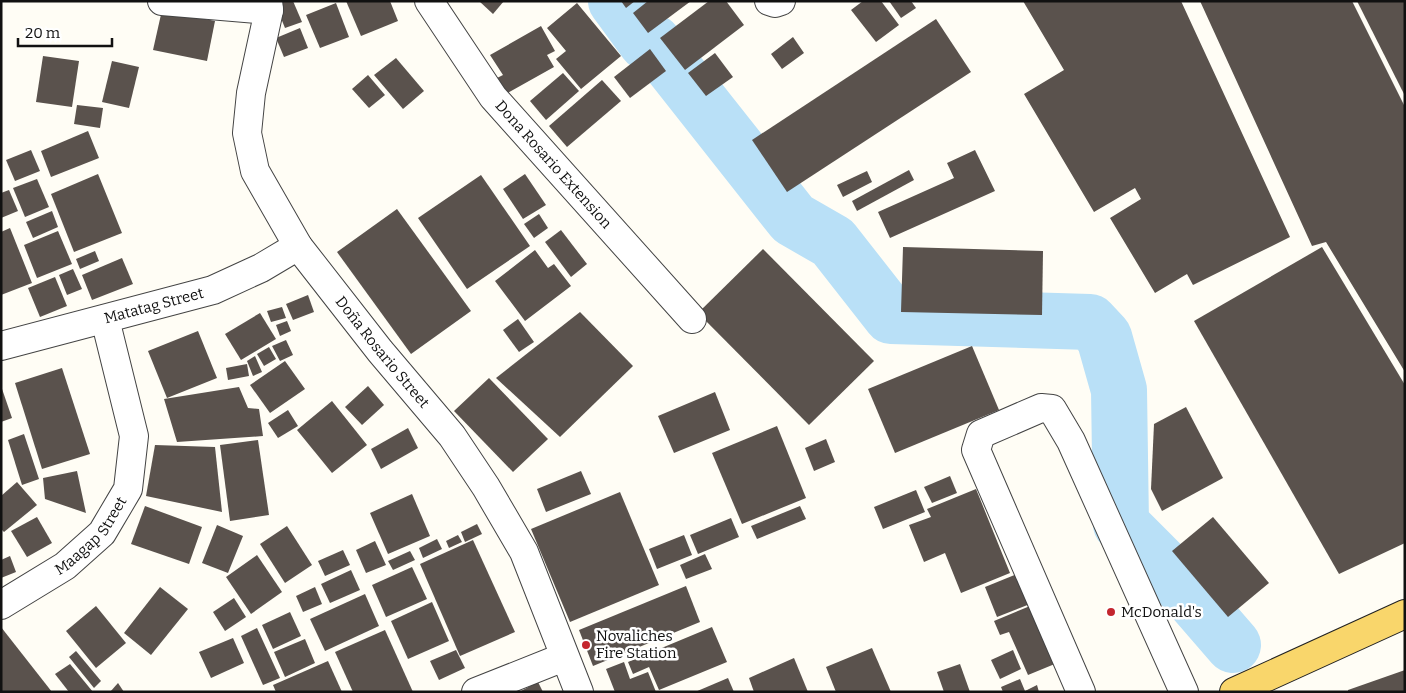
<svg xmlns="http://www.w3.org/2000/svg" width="1406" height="693" font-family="Bitter,serif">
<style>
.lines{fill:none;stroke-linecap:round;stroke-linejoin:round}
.river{stroke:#b9e0f7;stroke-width:56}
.building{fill:#5a524d}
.minor-casing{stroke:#444;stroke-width:30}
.major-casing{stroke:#222;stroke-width:30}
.minor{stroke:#fff;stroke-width:28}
.major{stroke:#f9d66b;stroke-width:28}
.poi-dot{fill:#c4262e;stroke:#fff;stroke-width:2}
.labels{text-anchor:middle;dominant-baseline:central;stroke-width:5;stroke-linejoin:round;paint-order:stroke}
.street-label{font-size:15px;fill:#111;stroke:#fff}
.poi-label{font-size:15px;fill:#111;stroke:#fff;text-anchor:start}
</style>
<rect width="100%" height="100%" fill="#fffdf5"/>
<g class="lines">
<path class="river" d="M616 1 646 42 654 43 793 219 833 242 891 316 1090 322 1104 337 1119 390 1121 524 1175 578 1233 645"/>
</g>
<g class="building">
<path d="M274 1H293L302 22 285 28Z"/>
<path d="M346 1H390L398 21 361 36Z"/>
<path d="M479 1H504L493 14Z"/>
<path d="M621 1H635L626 8Z"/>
<path d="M648 1H691L648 33 633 13Z"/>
<path d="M709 1H726L744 25 685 70 660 38Z"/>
<path d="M863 1H881L899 25 876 42 851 10Z"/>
<path d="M889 1H911L916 8 901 18Z"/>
<path d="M1023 1H1181L1290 237 1193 285 1187 274 1155 293 1110 218 1141 199 1135 188 1094 212 1024 94 1064 70Z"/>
<path d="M1200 1H1352L1405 107V372L1326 242 1312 246Z"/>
<path d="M1357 1H1405V96Z"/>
<path d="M336 3 349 37 320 48 306 15Z"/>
<path d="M577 3 621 56 581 89 556 59 566 51 547 28Z"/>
<path d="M162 10 215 21 207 61 153 50Z"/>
<path d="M936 19 971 72 787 192 752 140Z"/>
<path d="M541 26 555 51 547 55 554 67 504 95 495 79 503 75 490 55Z"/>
<path d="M300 28 308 48 284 57 276 38Z"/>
<path d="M793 37 804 53 782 69 771 54Z"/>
<path d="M650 49 666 71 630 98 614 77Z"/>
<path d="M715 53 733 77 706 96 688 73Z"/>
<path d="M43 56 79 61 72 107 36 102Z"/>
<path d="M396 58 424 91 403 109 374 75Z"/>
<path d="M112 61 139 67 129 108 102 102Z"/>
<path d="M563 73 579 91 546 120 530 101Z"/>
<path d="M368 75 385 95 369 108 352 89Z"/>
<path d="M602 80 621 101 567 147 549 126Z"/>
<path d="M77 105 103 108 100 128 74 124Z"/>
<path d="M88 131 99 158 51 177 41 151Z"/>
<path d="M31 150 40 171 15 181 6 160Z"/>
<path d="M975 150 995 191 890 238 878 212 954 178 947 163Z"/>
<path d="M909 170 914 180 857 211 852 201Z"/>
<path d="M867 171 872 182 843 197 837 185Z"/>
<path d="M98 174 122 233 74 252 51 194Z"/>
<path d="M525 174 546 205 523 219 503 189Z"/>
<path d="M481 175 530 246 467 289 418 218Z"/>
<path d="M37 179 49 207 25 217 13 188Z"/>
<path d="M9 190 18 211 1 218V193Z"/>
<path d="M397 209 471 311 411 354 337 252Z"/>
<path d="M52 211 58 227 33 238 26 222Z"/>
<path d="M539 214 548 228 534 238 524 224Z"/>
<path d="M10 228 32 283 1 295V232Z"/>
<path d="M561 230 587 264 571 277 545 242Z"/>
<path d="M58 231 72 264 37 278 24 245Z"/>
<path d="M903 247 1043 251 1042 315 901 312Z"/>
<path d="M1322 247 1405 385V543L1339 574 1194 321Z"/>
<path d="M763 249 874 361 809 425 698 313Z"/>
<path d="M535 250 548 268 554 264 571 286 525 321 495 281Z"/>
<path d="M95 251 99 261 80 269 76 259Z"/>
<path d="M122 258 133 284 92 300 82 275Z"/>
<path d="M73 269 82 289 67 295 59 275Z"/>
<path d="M55 277 67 306 40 317 28 288Z"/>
<path d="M308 295 314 312 293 320 286 304Z"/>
<path d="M282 307 286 318 271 322 267 311Z"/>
<path d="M580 312 633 366 560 437 496 378Z"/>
<path d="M260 313 276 339 241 360 225 334Z"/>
<path d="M518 319 534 342 519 352 503 330Z"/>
<path d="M287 321 291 331 280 336 276 325Z"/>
<path d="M198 331 217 378 167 398 148 351Z"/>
<path d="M286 340 293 355 280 361 272 346Z"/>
<path d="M972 346 999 410 895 453 868 389Z"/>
<path d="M269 347 276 359 264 366 257 354Z"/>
<path d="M255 356 262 372 253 376 247 361Z"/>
<path d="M285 361 305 389 270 413 250 385Z"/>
<path d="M247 364 249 376 228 380 226 368Z"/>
<path d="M62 368 90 454 42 469 15 383Z"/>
<path d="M489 378 548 439 513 472 454 411Z"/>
<path d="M1 386 12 418 1 422Z"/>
<path d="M368 386 384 405 362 425 345 407Z"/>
<path d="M239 387 248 408 259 409 263 436 177 442 164 399Z"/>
<path d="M715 392 730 430 674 453 658 416Z"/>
<path d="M332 401 367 445 332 473 297 430Z"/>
<path d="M1186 407 1223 478 1162 511 1151 489 1154 424Z"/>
<path d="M288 410 298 426 278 438 268 423Z"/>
<path d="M777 426 806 498 742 524 712 453Z"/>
<path d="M408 428 418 448 381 469 371 449Z"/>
<path d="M24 434 39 479 22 485 8 440Z"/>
<path d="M826 439 835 462 814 471 805 448Z"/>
<path d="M258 440 269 515 230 521 220 445Z"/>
<path d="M155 445 215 447 222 512 146 496Z"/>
<path d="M77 471 86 513 45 499 43 478Z"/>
<path d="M581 471 591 494 546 512 537 489Z"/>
<path d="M950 476 957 493 932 503 924 487Z"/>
<path d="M17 482 37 505 4 532 1 529V496Z"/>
<path d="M976 489 1010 573 961 593 945 553 924 562 909 525 931 517 927 509Z"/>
<path d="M916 490 925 512 883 529 874 507Z"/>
<path d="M620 492 659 585 570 622 531 529Z"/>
<path d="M412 494 430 536 388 554 370 513Z"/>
<path d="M145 506 202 527 189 564 131 544Z"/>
<path d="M800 506 806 519 757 539 751 526Z"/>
<path d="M37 517 52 543 27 557 11 531Z"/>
<path d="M1213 517 1269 583 1228 617 1172 551Z"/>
<path d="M731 518 739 537 698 554 690 535Z"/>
<path d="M477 524 482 534 465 542 461 532Z"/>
<path d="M217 525 243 536 228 573 202 563Z"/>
<path d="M287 526 312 565 285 583 260 544Z"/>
<path d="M458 535 462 542 449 548 446 541Z"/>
<path d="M684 535 692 555 657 569 649 549Z"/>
<path d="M437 539 442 549 423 558 419 548Z"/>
<path d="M473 540 515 632 460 656 420 564Z"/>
<path d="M375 541 386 565 366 573 356 550Z"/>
<path d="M343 550 350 565 325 576 318 561Z"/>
<path d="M410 551 415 560 393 570 388 561Z"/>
<path d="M705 554 712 569 686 579 680 565Z"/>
<path d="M257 555 282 592 251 614 226 577Z"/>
<path d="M10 556 16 572 1 578V560Z"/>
<path d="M412 567 427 599 386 617 372 585Z"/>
<path d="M351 570 360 590 330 603 321 584Z"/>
<path d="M1017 574 1030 604 997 617 985 587Z"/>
<path d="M686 586 700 622 593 666 579 630Z"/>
<path d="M160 587 188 609 151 655 124 633Z"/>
<path d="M315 587 322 604 303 612 296 596Z"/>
<path d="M365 594 379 626 325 651 310 619Z"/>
<path d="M234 598 246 617 225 631 213 612Z"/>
<path d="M432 602 449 641 408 659 391 621Z"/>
<path d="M96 606 126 643 96 668 66 631Z"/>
<path d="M1030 606 1062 661 1028 675 1009 632 1000 635 994 621Z"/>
<path d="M290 612 301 636 273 649 262 625Z"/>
<path d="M1 627 52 692H1Z"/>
<path d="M712 627 727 662 659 690 649 667 633 674 628 662Z"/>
<path d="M257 628 280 678 263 685 241 636Z"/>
<path d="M385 630 413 692H353L335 652Z"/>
<path d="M233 638 244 663 211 678 199 652Z"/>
<path d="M305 639 315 663 285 677 274 652Z"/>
<path d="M872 648 891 692H836L826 667Z"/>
<path d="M456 650 465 668 439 680 430 661Z"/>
<path d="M1013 650 1021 669 1000 679 991 660Z"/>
<path d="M76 651 101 681 94 688 69 657Z"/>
<path d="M794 658 808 692H754L749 678Z"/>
<path d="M328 661 342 692H276L273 685Z"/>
<path d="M624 662 630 679 648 672 656 692H615L606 669Z"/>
<path d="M70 664 93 692H69L55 674Z"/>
<path d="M960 664 970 692H944L937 672Z"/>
<path d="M1405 670V692H1348V690Z"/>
<path d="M728 678 734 692H695Z"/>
<path d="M1020 679 1025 691 1037 685 1039 692H1003L1001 687Z"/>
<path d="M538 682 543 692H519Z"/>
<path d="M118 683 124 692H110Z"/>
</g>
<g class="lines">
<defs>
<g id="minor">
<path d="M162 1 269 10"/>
<path id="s1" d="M268 1 269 10 251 93 247 133 255 171 298 246 380 351 452 436 486 487 524 552 579 692"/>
<path id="s2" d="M429 1 493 97 692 319"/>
<path d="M769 1 775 3 781 1"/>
<path id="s3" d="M1 346 213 290 261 268 298 246"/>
<path id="s4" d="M1 605 65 566 102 533 128 489 134 436 105 319"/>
<path d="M476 692 564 657"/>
<path d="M1081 692 976 450 981 434 1041 408 1052 409 1071 441 1184 692"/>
</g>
<path id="major" d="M1234 692 1405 614"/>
</defs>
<use href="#minor" class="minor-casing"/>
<use href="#major" class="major-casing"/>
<use href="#minor" class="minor"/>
<use href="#major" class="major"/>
</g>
<g class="poi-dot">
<circle cx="1111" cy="612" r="5"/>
<circle cx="586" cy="645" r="5"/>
</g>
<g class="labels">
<g class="street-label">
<text stroke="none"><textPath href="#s2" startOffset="206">Dona Rosario Extension</textPath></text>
<text stroke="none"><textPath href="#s3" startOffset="158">Matatag Street</textPath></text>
<text stroke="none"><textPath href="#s1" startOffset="395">Doña Rosario Street</textPath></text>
<text stroke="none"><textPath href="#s4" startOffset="115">Maagap Street</textPath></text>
</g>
<g class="poi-label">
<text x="1121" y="612">McDonald's</text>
<text x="596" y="636">Novaliches<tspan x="596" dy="17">Fire Station</tspan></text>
</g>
</g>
<rect width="1406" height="693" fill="none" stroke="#111111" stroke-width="5"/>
<path d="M18 38v8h94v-8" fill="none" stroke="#111111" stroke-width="2.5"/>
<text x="25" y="38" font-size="15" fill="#111111" stroke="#ffffff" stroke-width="4" paint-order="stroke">20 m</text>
</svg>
